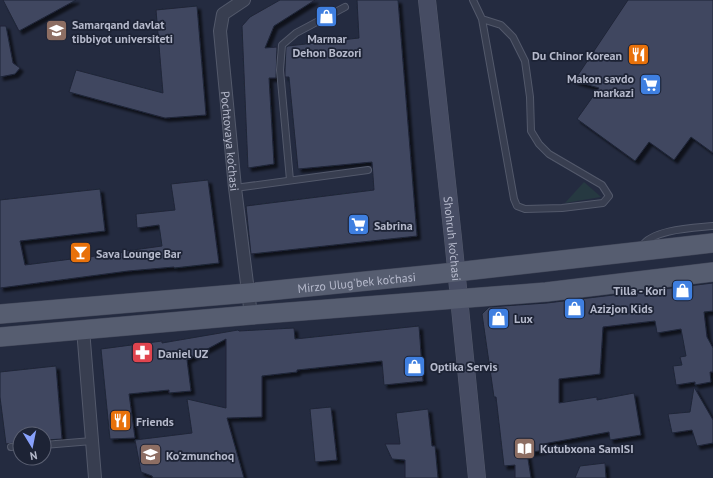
<svg xmlns="http://www.w3.org/2000/svg" width="713" height="478" font-family="'PT Sans',sans-serif">
<style>
.green{fill:#263941}
.building{fill:#404761;stroke:#1f2537;filter:url(#shadow)}
.lines{fill:none;stroke-linecap:round;stroke-linejoin:round}
.service-casing{stroke:#53596b;stroke-width:8}
.minor-casing{stroke:#53596b;stroke-width:14}
.secondary-casing{stroke:#53596b;stroke-width:18}
.primary-casing{stroke:#424759;stroke-width:20}
.service{stroke:#383e50;stroke-width:6}
.minor{stroke:#383e50;stroke-width:12}
.secondary{stroke:#464c63;stroke-width:17}
.primary{stroke:#565d70;stroke-width:19}
.labels{text-anchor:middle;dominant-baseline:central;stroke-width:3.5;stroke-linejoin:round;paint-order:stroke}
.poi-label{font-size:12px;font-weight:bold;fill:#b5b9cb;stroke:#1d2335;text-anchor:start}
.street-label{font-size:12px;fill:#b5b9cb;stroke:#1d2335}
</style>
<defs>
<filter id="shadow"><feDropShadow dx="3.5" dy="3.5" stdDeviation="1" flood-color="#0009"/></filter>
</defs>
<rect width="100%" height="100%" fill="#242b40"/>
<path class="green" d="M584 182 601 197 565 203Z"/>
<g class="building">
<path d="M3 0H76L19 31Z"/>
<path d="M280 0H315L274 26 265 48 277 47 276 78H269L274 164 248 168 242 26 250 17Z"/>
<path d="M357 0H398L417 236 251 254 246 206 374 190 372 162 298 169 289 77H285V70L286 47 288 46 359 38Z"/>
<path d="M628 0H713V153L691 137 674 160 649 142 635 161 577 119 599 88 574 81Z"/>
<path d="M197 6 206 115 165 118 69 92 76 70 163 93 156 10Z"/>
<path d="M0 26H6L13 63 20 68 15 74 0 77Z"/>
<path d="M208 180 219 263 174 268V267L128 271 0 288V200L100 189 105 231 20 241 25 265 126 252V251L162 246 159 225 137 228 136 214 175 210 171 184Z"/>
<path d="M713 283V311L704 312 707 337 713 348V372H710L711 382 695 385V382L676 385 673 366 682 365 680 357 686 356 681 329 657 333 655 321 603 327 600 374 559 379V403L597 397V400L634 393 641 435 610 440 609 432 543 444 544 450 527 453 531 478H515V465L504 466 496 397H494L482 314 489 307 547 303Z"/>
<path d="M419 326 423 381 384 385 382 361 297 370V372L262 376V417L227 418 244 478H153L152 476 141 472 135 440 192 433 187 399 226 408V339L187 360 191 391 169 393V390L129 394 135 438 110 439 101 349 162 341V343L238 330 239 331 294 328 295 339Z"/>
<path d="M56 366 62 439 44 440V434H20V442L6 444 0 397V372Z"/>
<path d="M694 387 713 420V443L697 446 692 430 672 433 668 414 690 412Z"/>
<path d="M331 407 337 460 315 462 310 409Z"/>
<path d="M428 409 432 446H435L438 478H405V460L392 459 385 444H400L396 413Z"/>
<path d="M605 463 606 478H575L580 466Z"/>
</g>
<g class="lines">
<defs>
<g id="service">
<path d="M473 0 482 19 514 199 517 206 525 209 562 208 603 203 609 196 602 185 549 154 539 144 531 131 530 97 525 61 513 37 501 25 482 19"/>
<path d="M290 180 280 70 282 45 296 33 345 7"/>
<path d="M235 188 368 170"/>
<path d="M642 246C653 229 694 228 713 226"/>
<path d="M44 445 92 441"/>
<path d="M11 447 20 446"/>
</g>
<g id="minor">
<path id="s1" d="M244 0 223 14 220 31 235 188 251 315"/>
<path d="M83 329 95 478"/>
</g>
<g id="secondary">
<path id="s2" d="M427 0 453 238 477 478"/>
</g>
<g id="primary">
<path id="s3" d="M0 314 248 293 456 272 713 243"/>
<path d="M0 337 251 315 546 292 713 272"/>
</g>
</defs>
<use href="#service" class="service-casing"/>
<use href="#minor" class="minor-casing"/>
<use href="#secondary" class="secondary-casing"/>
<use href="#primary" class="primary-casing"/>
<use href="#service" class="service"/>
<use href="#minor" class="minor"/>
<use href="#secondary" class="secondary"/>
<use href="#primary" class="primary"/>
</g>
<defs>
<symbol id="shop-square" viewBox="-11 -11 22 22"><rect x="-9" y="-9" width="18" height="18" rx="4" fill="#3f7fe0" stroke="#1d2335"/><path d="M-5-2.5h2.3a2.7 3.5 0 0 1 5.4 0H5L5.5 6h-11ZM-1.5-2.5h3a1.5 2.3 0 0 0-3 0Z" fill="#fff"/></symbol>
<symbol id="university-square" viewBox="-11 -11 22 22"><rect x="-9" y="-9" width="18" height="18" rx="4" fill="#8d6e63" stroke="#1d2335"/><path d="M0-5L7-2L0 1L-7-2ZM-4 1L0 2.5L4 1V4Q0 6-4 4Z" fill="#fff"/></symbol>
<symbol id="restaurant-square" viewBox="-11 -11 22 22"><rect x="-9" y="-9" width="18" height="18" rx="4" fill="#e8710a" stroke="#1d2335"/><path d="M-5-6h1v4h1v-4h1v4h1v-4h1v5L-1.5 .5V6h-2V.5L-5-1ZM5-6V6H3V1.5H1.5Q1.5-4 5-6Z" fill="#fff"/></symbol>
<symbol id="supermarket-square" viewBox="-11 -11 22 22"><rect x="-9" y="-9" width="18" height="18" rx="4" fill="#3f7fe0" stroke="#1d2335"/><path d="M-6-5.5h2.5l.6 2H6L4.5 2H-2.5L-4.4-4H-6ZM-1.5 3.2a1.3 1.3 0 1 0 .1 0ZM3 3.2a1.3 1.3 0 1 0 .1 0Z" fill="#fff"/></symbol>
<symbol id="bar-square" viewBox="-11 -11 22 22"><rect x="-9" y="-9" width="18" height="18" rx="4" fill="#e8710a" stroke="#1d2335"/><path d="M-6-5H6L.8 .8V4.5H3.5V6h-7V4.5H-.8V.8Z" fill="#fff"/></symbol>
<symbol id="pharmacy-square" viewBox="-11 -11 22 22"><rect x="-9" y="-9" width="18" height="18" rx="4" fill="#e0444e" stroke="#1d2335"/><path d="M-2-6h4v4h4v4h-4v4h-4v-4h-4v-4h4Z" fill="#fff"/></symbol>
<symbol id="library-square" viewBox="-11 -11 22 22"><rect x="-9" y="-9" width="18" height="18" rx="4" fill="#8d6e63" stroke="#1d2335"/><path d="M-6-4Q-3-5.5-.7-3.5V5Q-3 3-6 4ZM6-4Q3-5.5 .7-3.5V5Q3 3 6 4Z" fill="#fff"/></symbol>
<symbol id="school-square" viewBox="-11 -11 22 22"><rect x="-9" y="-9" width="18" height="18" rx="4" fill="#8d6e63" stroke="#1d2335"/><path d="M0-5L7-2L0 1L-7-2ZM-4 1L0 2.5L4 1V4Q0 6-4 4Z" fill="#fff"/></symbol>
</defs>
<g fill-rule="evenodd">
<use href="#shop-square" x="314" y="4" width="25" height="25"/>
<use href="#university-square" x="44" y="18" width="25" height="25"/>
<use href="#restaurant-square" x="626" y="42" width="25" height="25"/>
<use href="#supermarket-square" x="638" y="72" width="25" height="25"/>
<use href="#supermarket-square" x="346" y="212" width="25" height="25"/>
<use href="#bar-square" x="68" y="240" width="25" height="25"/>
<use href="#shop-square" x="670" y="278" width="25" height="25"/>
<use href="#shop-square" x="562" y="296" width="25" height="25"/>
<use href="#shop-square" x="486" y="306" width="25" height="25"/>
<use href="#pharmacy-square" x="130" y="340" width="25" height="25"/>
<use href="#shop-square" x="402" y="354" width="25" height="25"/>
<use href="#restaurant-square" x="108" y="408" width="25" height="25"/>
<use href="#library-square" x="512" y="436" width="25" height="25"/>
<use href="#school-square" x="138" y="442" width="25" height="25"/>
</g>
<g class="labels">
<g class="poi-label">
<text x="72" y="24">Samarqand davlat<tspan x="72" dy="14">tibbiyot universiteti</tspan></text>
<text x="327" y="38" text-anchor="middle">Marmar<tspan x="327" dy="14">Dehon Bozori</tspan></text>
<text x="622" y="55" text-anchor="end">Du Chinor Korean</text>
<text x="634" y="78" text-anchor="end">Makon savdo<tspan x="634" dy="14">markazi</tspan></text>
<text x="374" y="225">Sabrina</text>
<text x="96" y="253">Sava Lounge Bar</text>
<text x="666" y="290" text-anchor="end">Tilla - Kori</text>
<text x="590" y="308">Azizjon Kids</text>
<text x="514" y="318">Lux</text>
<text x="158" y="353">Daniel UZ</text>
<text x="430" y="366">Optika Servis</text>
<text x="136" y="421">Friends</text>
<text x="540" y="448">Kutubxona SamISI</text>
<text x="166" y="455">Ko'zmunchoq</text>
</g>
<g class="street-label">
<text stroke="none"><textPath href="#s1" startOffset="153">Pochtovaya ko'chasi</textPath></text>
<text stroke="none"><textPath href="#s2" startOffset="240">Shohruh ko'chasi</textPath></text>
<text stroke="none"><textPath href="#s3" startOffset="358">Mirzo Ulug'bek ko'chasi</textPath></text>
</g>
</g>
<g transform="translate(32 446) rotate(170)"><circle r="19" fill="#1d2335" stroke="#5a5f71"/>
<path d="M0-3L7 15L0 10L-7 15Z" fill="#88a1fc"/>
<text y="-6" font-size="11" font-weight="bold" text-anchor="middle" fill="#b5b9cb">N</text>
</g>
</svg>
